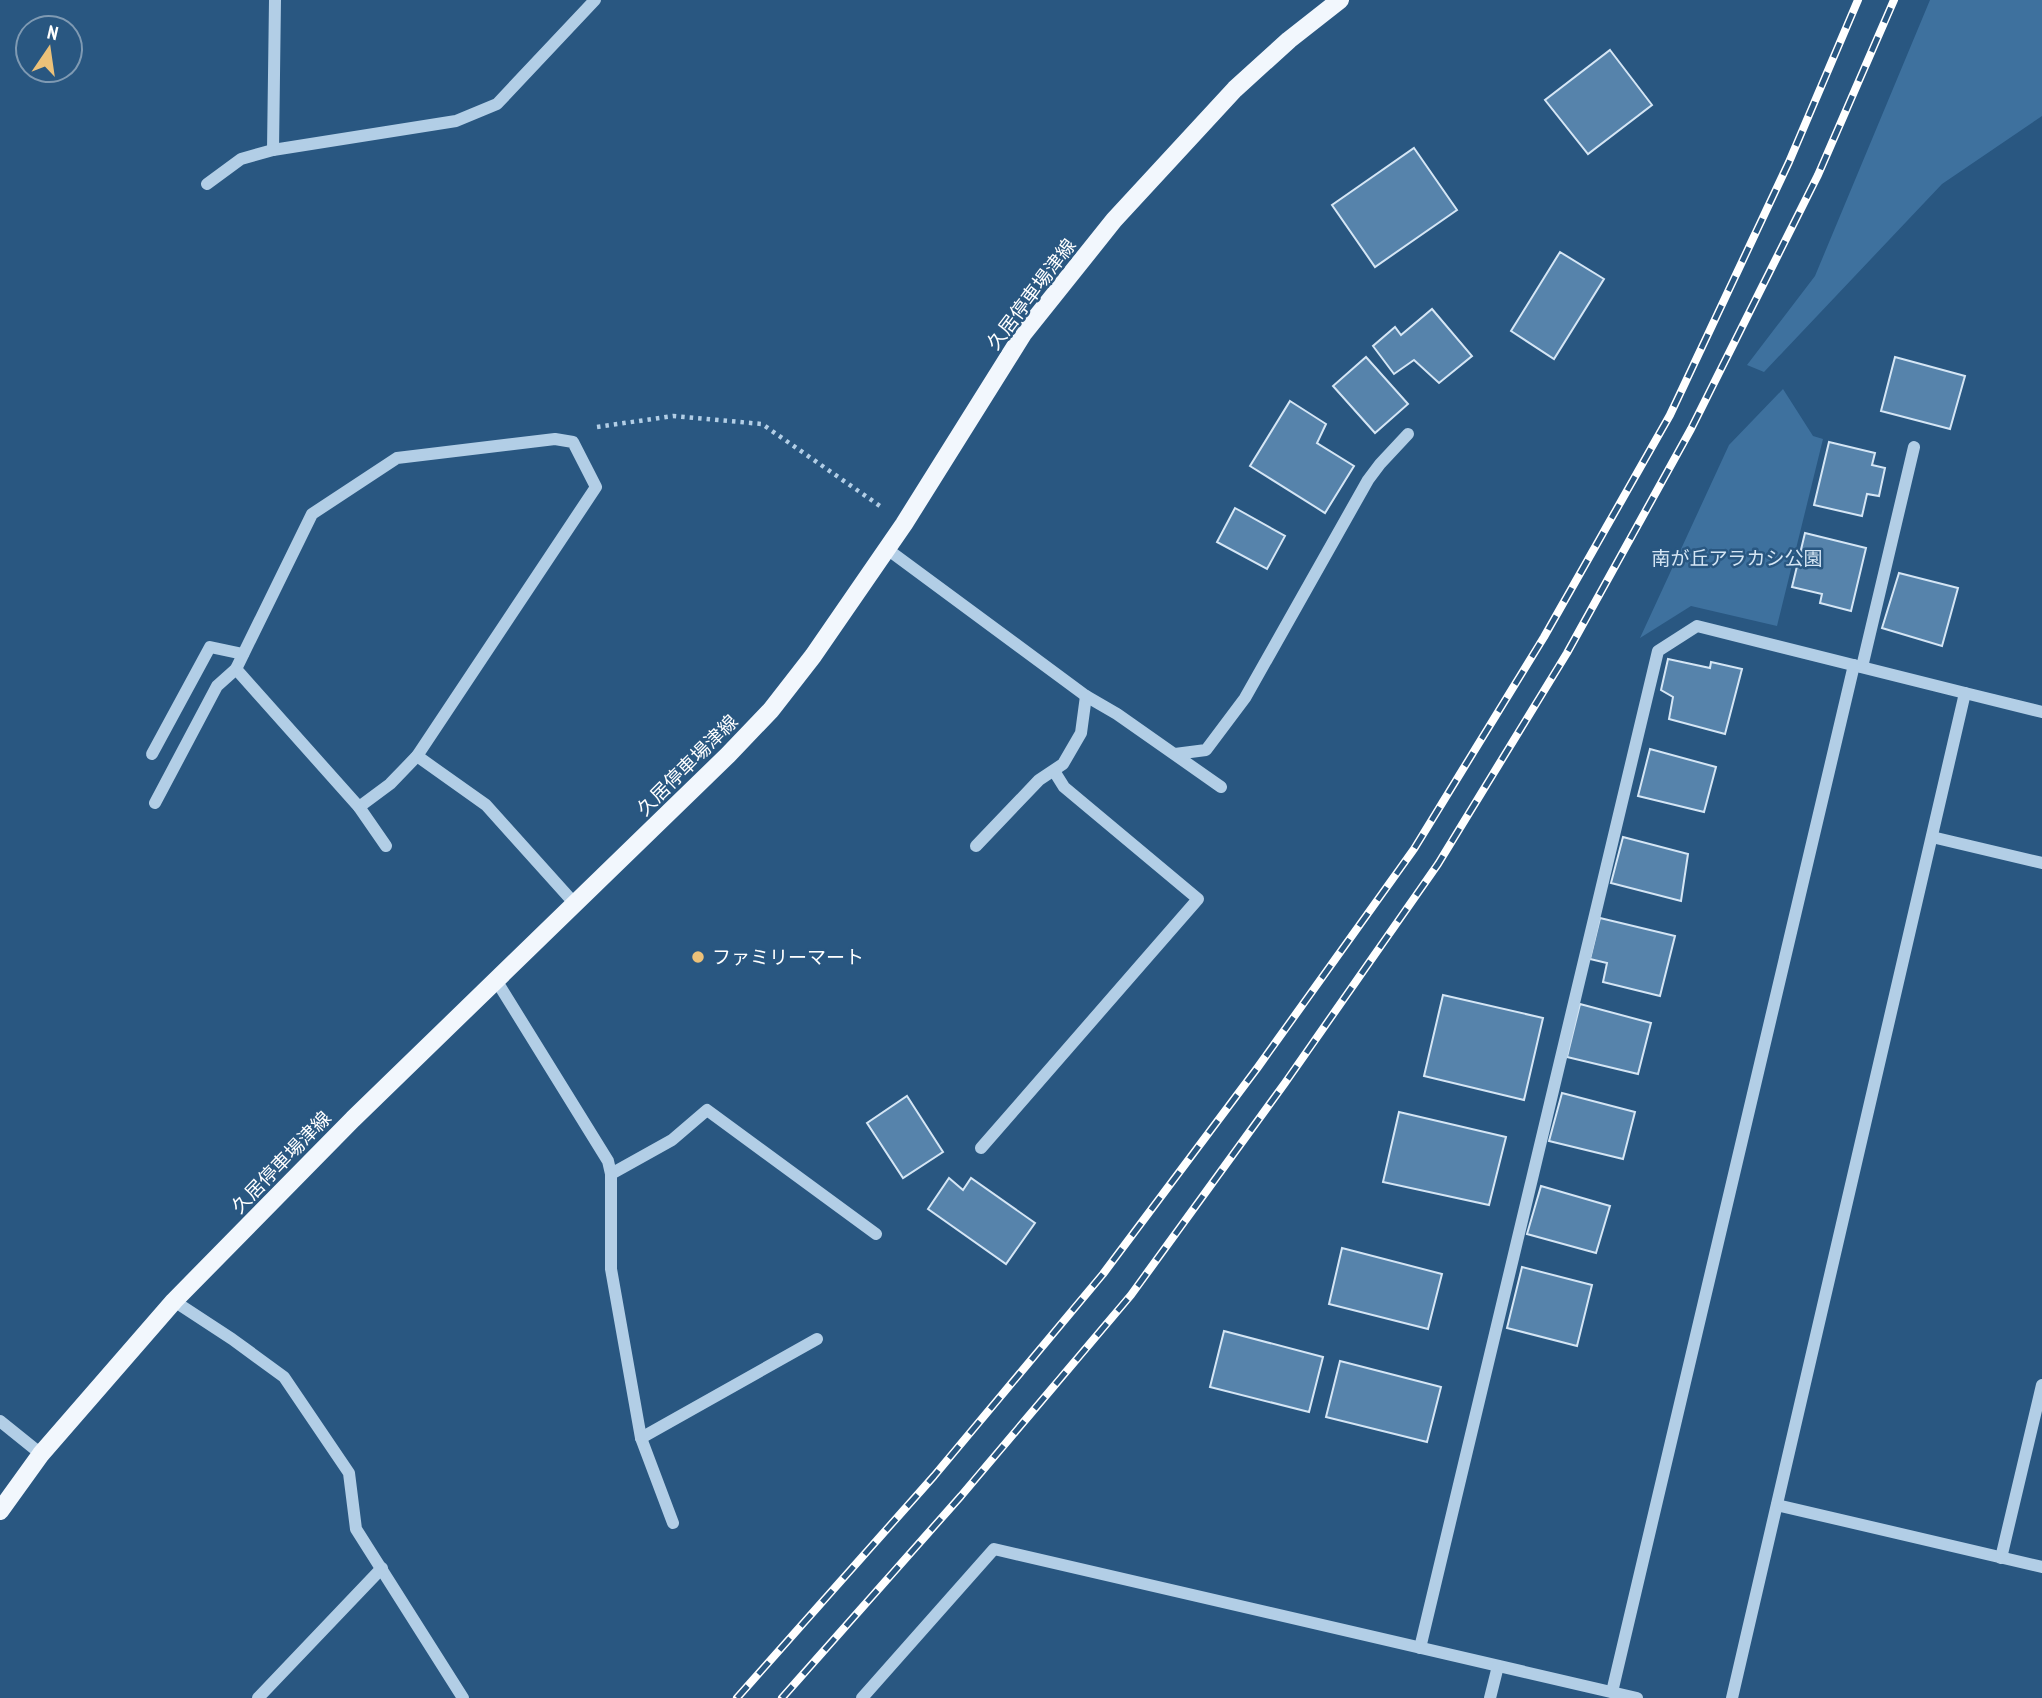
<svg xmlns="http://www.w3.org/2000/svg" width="2042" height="1698" font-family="'PT Sans Narrow','Noto Sans JP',sans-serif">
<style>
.green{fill:#3e719e}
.building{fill:#5683ab;stroke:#d5e6f5;stroke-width:2}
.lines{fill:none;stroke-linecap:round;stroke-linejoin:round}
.path{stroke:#b2cee6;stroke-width:4.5;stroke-dasharray:3.5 5;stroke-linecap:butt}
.minor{stroke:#b2cee6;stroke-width:12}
.major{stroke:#f2f7fd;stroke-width:18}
.rail-casing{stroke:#fff;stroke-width:8}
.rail{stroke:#295781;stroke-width:5;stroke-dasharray:16;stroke-linecap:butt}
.poi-dot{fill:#ecc179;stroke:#295781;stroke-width:2.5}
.labels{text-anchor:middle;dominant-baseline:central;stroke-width:5;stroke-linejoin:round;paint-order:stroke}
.street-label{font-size:19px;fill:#fff;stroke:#295781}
.park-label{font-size:19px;fill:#d5e6f5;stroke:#295781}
.poi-label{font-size:19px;fill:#fff;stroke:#295781;text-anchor:start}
</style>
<rect width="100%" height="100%" fill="#295781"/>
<g class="green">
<path d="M1930 0H2042V116L1942 184 1764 372 1747 365 1815 276Z"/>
<path d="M1783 389 1813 436 1823 439 1777 626 1691 606 1640 638 1729 445Z"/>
</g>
<g class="building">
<path d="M1610 50 1652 105 1588 154 1545 100Z"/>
<path d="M1414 148 1457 210 1375 267 1332 205Z"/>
<path d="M1560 252 1604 279 1554 359 1511 331Z"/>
<path d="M1432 309 1472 356 1439 383 1414 360 1394 374 1373 346 1395 327 1401 335Z"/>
<path d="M1366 357 1408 404 1375 433 1333 386Z"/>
<path d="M1895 357 1965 376 1950 429 1881 411Z"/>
<path d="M1290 401 1326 424 1317 443 1354 466 1325 513 1250 466Z"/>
<path d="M1829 442 1875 453 1872 465 1885 468 1879 496 1867 494 1862 516 1814 505Z"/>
<path d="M1235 508 1285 536 1267 569 1217 542Z"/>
<path d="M1805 533 1866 548 1851 611 1820 603 1822 594 1792 587Z"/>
<path d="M1899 573 1958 588 1942 646 1882 628Z"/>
<path d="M1668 659 1710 668 1711 662 1742 669 1725 734 1669 719 1673 697 1661 690Z"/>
<path d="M1650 749 1716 767 1704 812 1638 796Z"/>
<path d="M1623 837 1688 854 1681 901 1611 883Z"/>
<path d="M1600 918 1675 936 1660 996 1603 982 1607 963 1590 959Z"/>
<path d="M1443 995 1543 1018 1524 1100 1424 1076Z"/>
<path d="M1580 1004 1651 1023 1638 1074 1567 1057Z"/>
<path d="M1562 1093 1635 1112 1623 1159 1549 1141Z"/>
<path d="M907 1096 943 1152 903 1178 867 1123Z"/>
<path d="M1399 1112 1506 1137 1489 1205 1383 1182Z"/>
<path d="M949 1178 963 1190 971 1178 1035 1223 1006 1264 928 1209Z"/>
<path d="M1541 1186 1610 1206 1596 1253 1527 1234Z"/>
<path d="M1342 1248 1442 1274 1428 1329 1329 1304Z"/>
<path d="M1522 1267 1592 1285 1577 1346 1507 1328Z"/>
<path d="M1224 1331 1323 1357 1309 1412 1210 1387Z"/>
<path d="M1340 1361 1441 1387 1427 1442 1326 1417Z"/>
</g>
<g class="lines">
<path class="path" d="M597 427 673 416 762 424 880 506"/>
<g class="minor">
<path d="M275 0 273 150 456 121 497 104 595 0"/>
<path d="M207 184 241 159 273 150"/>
<path d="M555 439 573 442 596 487 417 756 390 784 359 807 236 669 312 514 397 458Z"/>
<path d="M887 549 1086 696 1117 714 1221 787"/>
<path d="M1862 667 1914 447"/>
<path d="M152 754 210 647 243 654"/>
<path d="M1175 754 1206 750 1245 698 1368 480 1380 464 1408 434"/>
<path d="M417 756 486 805 575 904"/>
<path d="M155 803 217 686 236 669"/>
<path d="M359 807 386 846"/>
<path d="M1932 837 2042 863"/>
<path d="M976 846 1039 780 1063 764 1081 733 1086 696"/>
<path d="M496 980 608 1161 611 1174V1269L641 1438 673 1523"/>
<path d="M981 1148 1198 899 1064 787 1054 771"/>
<path d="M611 1174 672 1140 707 1110 876 1234"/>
<path d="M174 1301 232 1339 284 1377 349 1473 356 1529 463 1698"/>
<path d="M0 1421 41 1454"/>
<path d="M641 1438 817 1339"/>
<path d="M1777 1505 2042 1567"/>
<path d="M2001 1558 2042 1385"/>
<path d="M1420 1648 1658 651 1697 626 1965 693"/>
<path d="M1612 1692 1854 665"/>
<path d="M258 1698 382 1568"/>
<path d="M862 1698 994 1549 1637 1698"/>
<path d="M1490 1698 1498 1666"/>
<path d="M1732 1698 1965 693 2042 712"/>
</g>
<path class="major" d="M0 1511 41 1454 174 1301 353 1119 728 755 771 710 813 656 904 524 1023 334 1114 220 1235 89 1289 40 1340 0"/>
<defs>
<g id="rail">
<path d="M737 1698 934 1476 1103 1274 1258 1067 1414 849 1544 637 1670 415 1789 162 1858 0"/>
<path d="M782 1698 961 1496 1131 1295 1285 1083 1438 864 1567 653 1691 429 1818 175 1894 0"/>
</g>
</defs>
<use href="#rail" class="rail-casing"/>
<use href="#rail" class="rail"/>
</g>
<circle class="poi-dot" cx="698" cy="957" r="7"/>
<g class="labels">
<g class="street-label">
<text transform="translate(1031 294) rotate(-53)">久居停車場津線</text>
<text transform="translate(687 765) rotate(-45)">久居停車場津線</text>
<text transform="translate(281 1162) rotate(-46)">久居停車場津線</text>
</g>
<g class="park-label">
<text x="1737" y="558">南が丘アラカシ公園</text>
</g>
<g class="poi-label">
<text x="712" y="957">ファミリーマート</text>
</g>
</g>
<g transform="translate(49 49) rotate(13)"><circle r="33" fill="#295781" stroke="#7f9ab3" stroke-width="2"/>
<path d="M0-5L12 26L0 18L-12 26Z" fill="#ecc179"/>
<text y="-10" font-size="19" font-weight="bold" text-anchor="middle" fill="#ffffff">N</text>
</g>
</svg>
